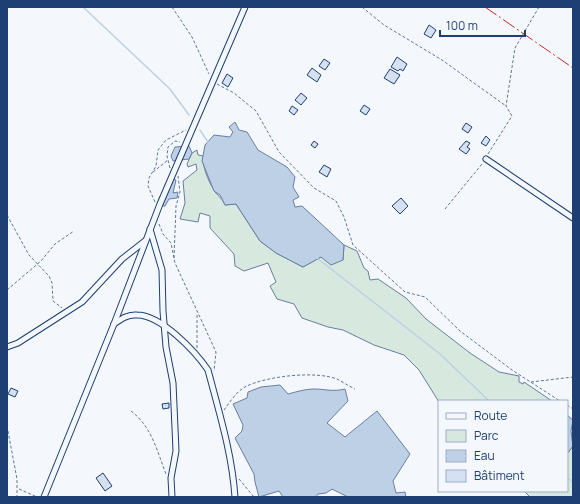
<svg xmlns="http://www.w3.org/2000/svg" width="580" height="504" font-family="Manrope,sans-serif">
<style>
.green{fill:#d7e8df;stroke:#687fa3}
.water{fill:#bed0e5;stroke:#687fa3}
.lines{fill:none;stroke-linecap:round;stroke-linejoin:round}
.stream{stroke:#bed0e5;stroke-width:1.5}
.building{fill:#d5e0f0;stroke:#1d3f73}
.minor-casing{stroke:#1d3f73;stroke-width:7}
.path{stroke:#5e769c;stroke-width:1;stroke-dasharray:3 2;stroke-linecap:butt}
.minor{stroke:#f4f7fb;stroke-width:5}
.power{stroke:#c62828;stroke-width:1;stroke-dasharray:14 3 2 3;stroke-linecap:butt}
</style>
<rect width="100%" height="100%" fill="#f4f7fb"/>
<g class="green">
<path d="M197 150 198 155 203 156C202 165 208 181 214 190 217 196 221 196 225 205L236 204 260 241 276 253 303 267 321 257 343 260 344 245 357 251 364 268 368 271 370 280 378 279 406 298 426 319 470 353 499 372 519 376V382L523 384 524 382 552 401 439 402 419 370 404 355 374 345 343 330 328 327 302 318 294 304 277 299 270 286 276 282 268 263 244 271 235 266 234 254 210 228V216L200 213 198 222 180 219 185 203 183 181 197 170 196 164 188 167 187 164 192 153Z"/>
<path d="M573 446V497H530L524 491H567V454Z"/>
</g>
<g class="water">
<path d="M235 122 239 130 247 132 258 150 287 167 295 177 293 187 299 197 293 200 295 207 302 206 344 245 343 260 331 265 321 257 303 267 276 253 260 241 236 204 225 205 220 195 214 191 202 161 205 145 214 135 230 137 233 132 229 127Z"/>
<path d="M189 146 192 153 189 159 173 161 171 156 175 147Z"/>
<path d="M173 179 176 180 173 193 178 192 177 198 169 199 165 206H161L159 198Z"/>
<path d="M280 385 288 394C296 392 305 389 313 389 325 389 333 392 345 389L348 401 327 423 345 437 377 411 410 454 393 481 396 493 405 492 406 497H348L332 489 326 493 318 494 316 497H283L279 491 259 497 255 482 254 474 235 438 242 431 243 425 233 404 247 398 248 392 261 387Z"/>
<path d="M567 415 573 420 571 431 573 446 567 454Z"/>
</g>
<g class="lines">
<g class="stream">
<path d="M83 7 170 89 189 115"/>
<path d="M200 130 208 142"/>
<path d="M317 258 440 354 489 401"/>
<path d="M567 477 573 483"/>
</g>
</g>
<g class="building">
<path d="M429 25 436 30 431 38 424 34Z"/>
<path d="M397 57 407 64 403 71 400 69 398 71 391 67Z"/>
<path d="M324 59 330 63 325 70 319 66Z"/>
<path d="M312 68 321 75 317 82 307 75Z"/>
<path d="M390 69 400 75 394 84 384 78Z"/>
<path d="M227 74 233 78 228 87 222 83Z"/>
<path d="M301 93 307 98 301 105 295 100Z"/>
<path d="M364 105 370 109 366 115 360 111Z"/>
<path d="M292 106 298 110 294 115 289 111Z"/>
<path d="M466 123 472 127 468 133 462 129Z"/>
<path d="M486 136 490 140 486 146 481 143Z"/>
<path d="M314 141 318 144 315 148 311 145Z"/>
<path d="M466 141 470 143 467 147 470 149 466 154 459 149Z"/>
<path d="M324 165 331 169 327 177 319 172Z"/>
<path d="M401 198 408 206 400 214 392 206Z"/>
<path d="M11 388 18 391 15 397 8 394Z"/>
<path d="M169 403V408L163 409 162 404Z"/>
<path d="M103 473 112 486 105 491 96 478Z"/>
</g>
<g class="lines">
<defs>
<g id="minor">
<path d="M486 159 573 218"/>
<path d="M150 229 162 270 163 311 166 347 173 383 176 451 171 478 172 497"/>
<path d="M114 324C121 319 128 314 137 315 161 315 195 351 208 370 219 412 232 453 235 497"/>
<path d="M7 347 18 343 82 302 122 259 145 241"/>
<path d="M44 497 114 324 160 204 245 7"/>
</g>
</defs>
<use href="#minor" class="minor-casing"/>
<g class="path">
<path d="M172 7 192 37 209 74"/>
<path d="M362 7 384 25 442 60 506 106"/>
<path d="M217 84 234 93 256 111 279 152 314 188 336 201 344 217 353 245 405 292 425 297 460 331 512 370 560 401"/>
<path d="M488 154 512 116 506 106 515 48 539 7"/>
<path d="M170 168 167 156 168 147 175 141 180 142"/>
<path d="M153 172 168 160"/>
<path d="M155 202 148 186 149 178 156 166 158 150 166 140 186 130"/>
<path d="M445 209 482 164"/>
<path d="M7 215 29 255 49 276 52 283 53 301 62 308"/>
<path d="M159 224 163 234 171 243 175 263 216 352 214 371"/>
<path d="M174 258 176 206 180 192 178 176"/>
<path d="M7 290 41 261 55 244 74 231"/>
<path d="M197 348V313"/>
<path d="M531 382 573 377"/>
<path d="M567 405 573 409"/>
<path d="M224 410C230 402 236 392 245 387 265 376 319 370 339 380 344 383 349 386 355 389"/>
<path d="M131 411C152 427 157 451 166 474"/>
<path d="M7 426 17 479V497"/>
<path d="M239 479 254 497"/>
<path d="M19 489 37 497"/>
</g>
<use href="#minor" class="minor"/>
<path class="power" d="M485 7 573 68"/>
</g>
<rect width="580" height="504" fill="none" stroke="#1d3f73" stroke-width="16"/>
<rect x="438" y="400" width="130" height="92" fill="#f4f7fb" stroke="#9eadc5"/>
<rect x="446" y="413" width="20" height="6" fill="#f4f7fb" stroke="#9eadc5"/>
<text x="474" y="420" font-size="12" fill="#1d3f73">Route</text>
<rect x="446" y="430" width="20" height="12" fill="#d7e8df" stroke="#9eadc5"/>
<text x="474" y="440" font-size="12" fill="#1d3f73">Parc</text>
<rect x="446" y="450" width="20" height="12" fill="#bed0e5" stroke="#9eadc5"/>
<text x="474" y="460" font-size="12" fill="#1d3f73">Eau</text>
<rect x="446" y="470" width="20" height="12" fill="#d5e0f0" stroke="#9eadc5"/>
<text x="474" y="480" font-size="12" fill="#1d3f73">Bâtiment</text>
<path d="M440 30v6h85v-6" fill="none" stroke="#1d3f73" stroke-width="2"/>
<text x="446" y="30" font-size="12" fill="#1d3f73" stroke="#f4f7fb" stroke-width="3" paint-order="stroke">100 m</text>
</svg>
